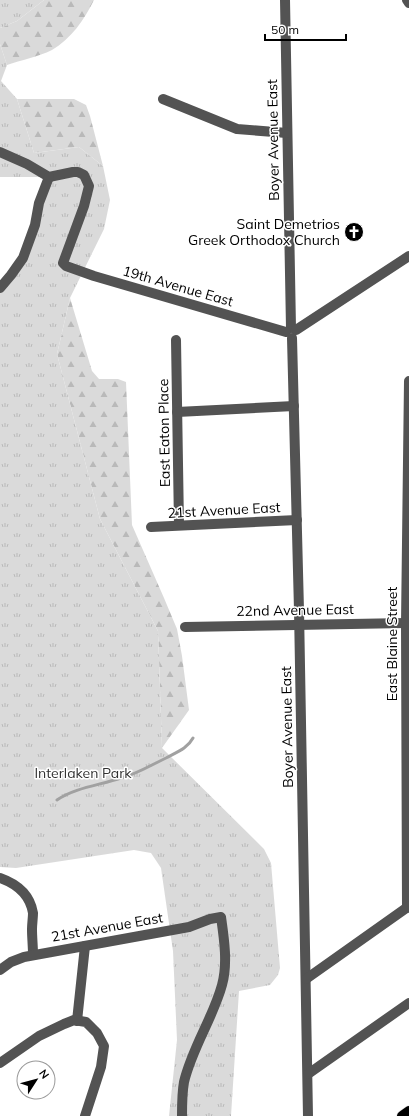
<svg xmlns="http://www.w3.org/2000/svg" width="409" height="1116" font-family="Mulish,sans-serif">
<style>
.forest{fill:url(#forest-firs)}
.park{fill:url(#park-tufts)}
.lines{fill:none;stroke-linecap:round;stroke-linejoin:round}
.stream{stroke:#a1a1a1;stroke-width:3}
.major-casing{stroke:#dbdbdb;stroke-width:11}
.minor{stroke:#535353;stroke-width:10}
.major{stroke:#000;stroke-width:10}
.labels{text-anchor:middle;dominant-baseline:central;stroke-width:3;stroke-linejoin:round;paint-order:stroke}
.street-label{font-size:14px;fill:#000;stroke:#fff}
.poi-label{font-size:14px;fill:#000;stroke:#fff;text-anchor:end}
.park-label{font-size:14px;fill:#313131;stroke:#fff}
</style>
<defs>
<pattern id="forest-firs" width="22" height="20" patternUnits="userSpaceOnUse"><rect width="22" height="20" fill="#dadada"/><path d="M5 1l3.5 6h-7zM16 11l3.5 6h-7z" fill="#b9b9b9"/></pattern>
<pattern id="park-tufts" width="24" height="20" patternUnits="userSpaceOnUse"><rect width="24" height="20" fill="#dadada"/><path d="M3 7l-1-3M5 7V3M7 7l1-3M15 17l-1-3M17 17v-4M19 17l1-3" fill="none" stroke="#b9b9b9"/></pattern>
</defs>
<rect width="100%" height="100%" fill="#fff"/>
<g class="forest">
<path d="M44 0H94C84 20 71 39 52 50 38 57 21 60 7 65L0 44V28L17 21Z"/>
<path d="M17 99H74L86 105 90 116 103 166 79 147 34 153Z"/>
<path d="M70 298 92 371 99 379H118L126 382 132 525 164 598 177 629 182 656 189 710 162 748 158 631 100 519 57 354Z"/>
</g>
<g class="park">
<path d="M0 0H44L17 21 0 28Z"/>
<path d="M0 44 7 65 1 81 17 99 34 153 79 147 103 166 110 200 104 229 70 298 57 354 100 519 158 631 162 748 264 849 271 863 280 968 278 975 270 985 239 991 231 1116H169L177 1040 173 951 161 868 151 853 134 850 16 868 0 867V288L23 258 48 177H0Z"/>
</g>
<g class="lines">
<path class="stream" d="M57 800C74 788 100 785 121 778 137 774 151 765 166 758 177 752 187 749 193 738"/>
<defs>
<path id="major" d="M402 1116 409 1111"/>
</defs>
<use href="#major" class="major-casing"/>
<g class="minor">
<path d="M285 0 291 328"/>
<path d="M407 0 409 3"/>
<path d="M163 99 237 129 287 133"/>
<path d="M0 152 27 164 49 177 73 172H78L84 175 89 186 84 206 63 263 66 266 94 276 286 332"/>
<path d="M0 288 11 275 23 258 35 225 39 203 49 177"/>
<path d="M296 330 409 256"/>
<path d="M292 338 299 610 308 1116"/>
<path d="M176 340 179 525"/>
<path d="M177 412 294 406"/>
<path d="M151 527 297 520"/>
<path d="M185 627 406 623"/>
<path d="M0 878C17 884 30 895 33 913 33 918 32 924 32 929 32 938 33 946 33 955"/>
<path d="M407 908 406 623 409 381"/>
<path d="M0 970 11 962 24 957 189 927 210 919 221 917C224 938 228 964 222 985 213 1018 192 1048 184 1082 182 1093 182 1105 182 1116"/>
<path d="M306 979 409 906"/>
<path d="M77 1021 85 946"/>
<path d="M0 1063 39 1036 64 1024 74 1020 86 1022 97 1033 104 1046 101 1067 85 1116"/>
<path d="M308 1074 409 1003"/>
</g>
<use href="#major" class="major"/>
</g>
<defs>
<symbol id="church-disc" viewBox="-11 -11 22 22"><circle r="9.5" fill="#000" stroke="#fff"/><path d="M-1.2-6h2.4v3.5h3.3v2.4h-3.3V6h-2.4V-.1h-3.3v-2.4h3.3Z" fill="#fff"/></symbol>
</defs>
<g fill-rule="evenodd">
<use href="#church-disc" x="343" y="221" width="22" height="22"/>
</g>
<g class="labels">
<g class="street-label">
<text transform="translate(273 140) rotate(-91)">Boyer Avenue East</text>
<text transform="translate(178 286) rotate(16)">19th Avenue East</text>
<text transform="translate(164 433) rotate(-91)">East Eaton Place</text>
<text transform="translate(224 510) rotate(-3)">21st Avenue East</text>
<text transform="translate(295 610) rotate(-1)">22nd Avenue East</text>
<text transform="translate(392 644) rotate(-90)">East Blaine Street</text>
<text transform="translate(287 727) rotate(-91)">Boyer Avenue East</text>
<text transform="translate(107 927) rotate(-10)">21st Avenue East</text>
</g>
<g class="poi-label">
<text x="340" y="224">Saint Demetrios<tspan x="340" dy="16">Greek Orthodox Church</tspan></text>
</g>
<g class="park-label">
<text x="83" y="773">Interlaken Park</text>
</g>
</g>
<g transform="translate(36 1080) rotate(54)"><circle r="19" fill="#ffffff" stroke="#999999"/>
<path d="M0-3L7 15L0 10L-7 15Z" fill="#000000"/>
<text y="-6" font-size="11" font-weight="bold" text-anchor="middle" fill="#000000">N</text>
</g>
<path d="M265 34v6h81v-6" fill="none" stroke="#000000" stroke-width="2"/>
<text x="271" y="34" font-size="12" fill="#000000" stroke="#ffffff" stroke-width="3" paint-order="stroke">50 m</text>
</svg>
